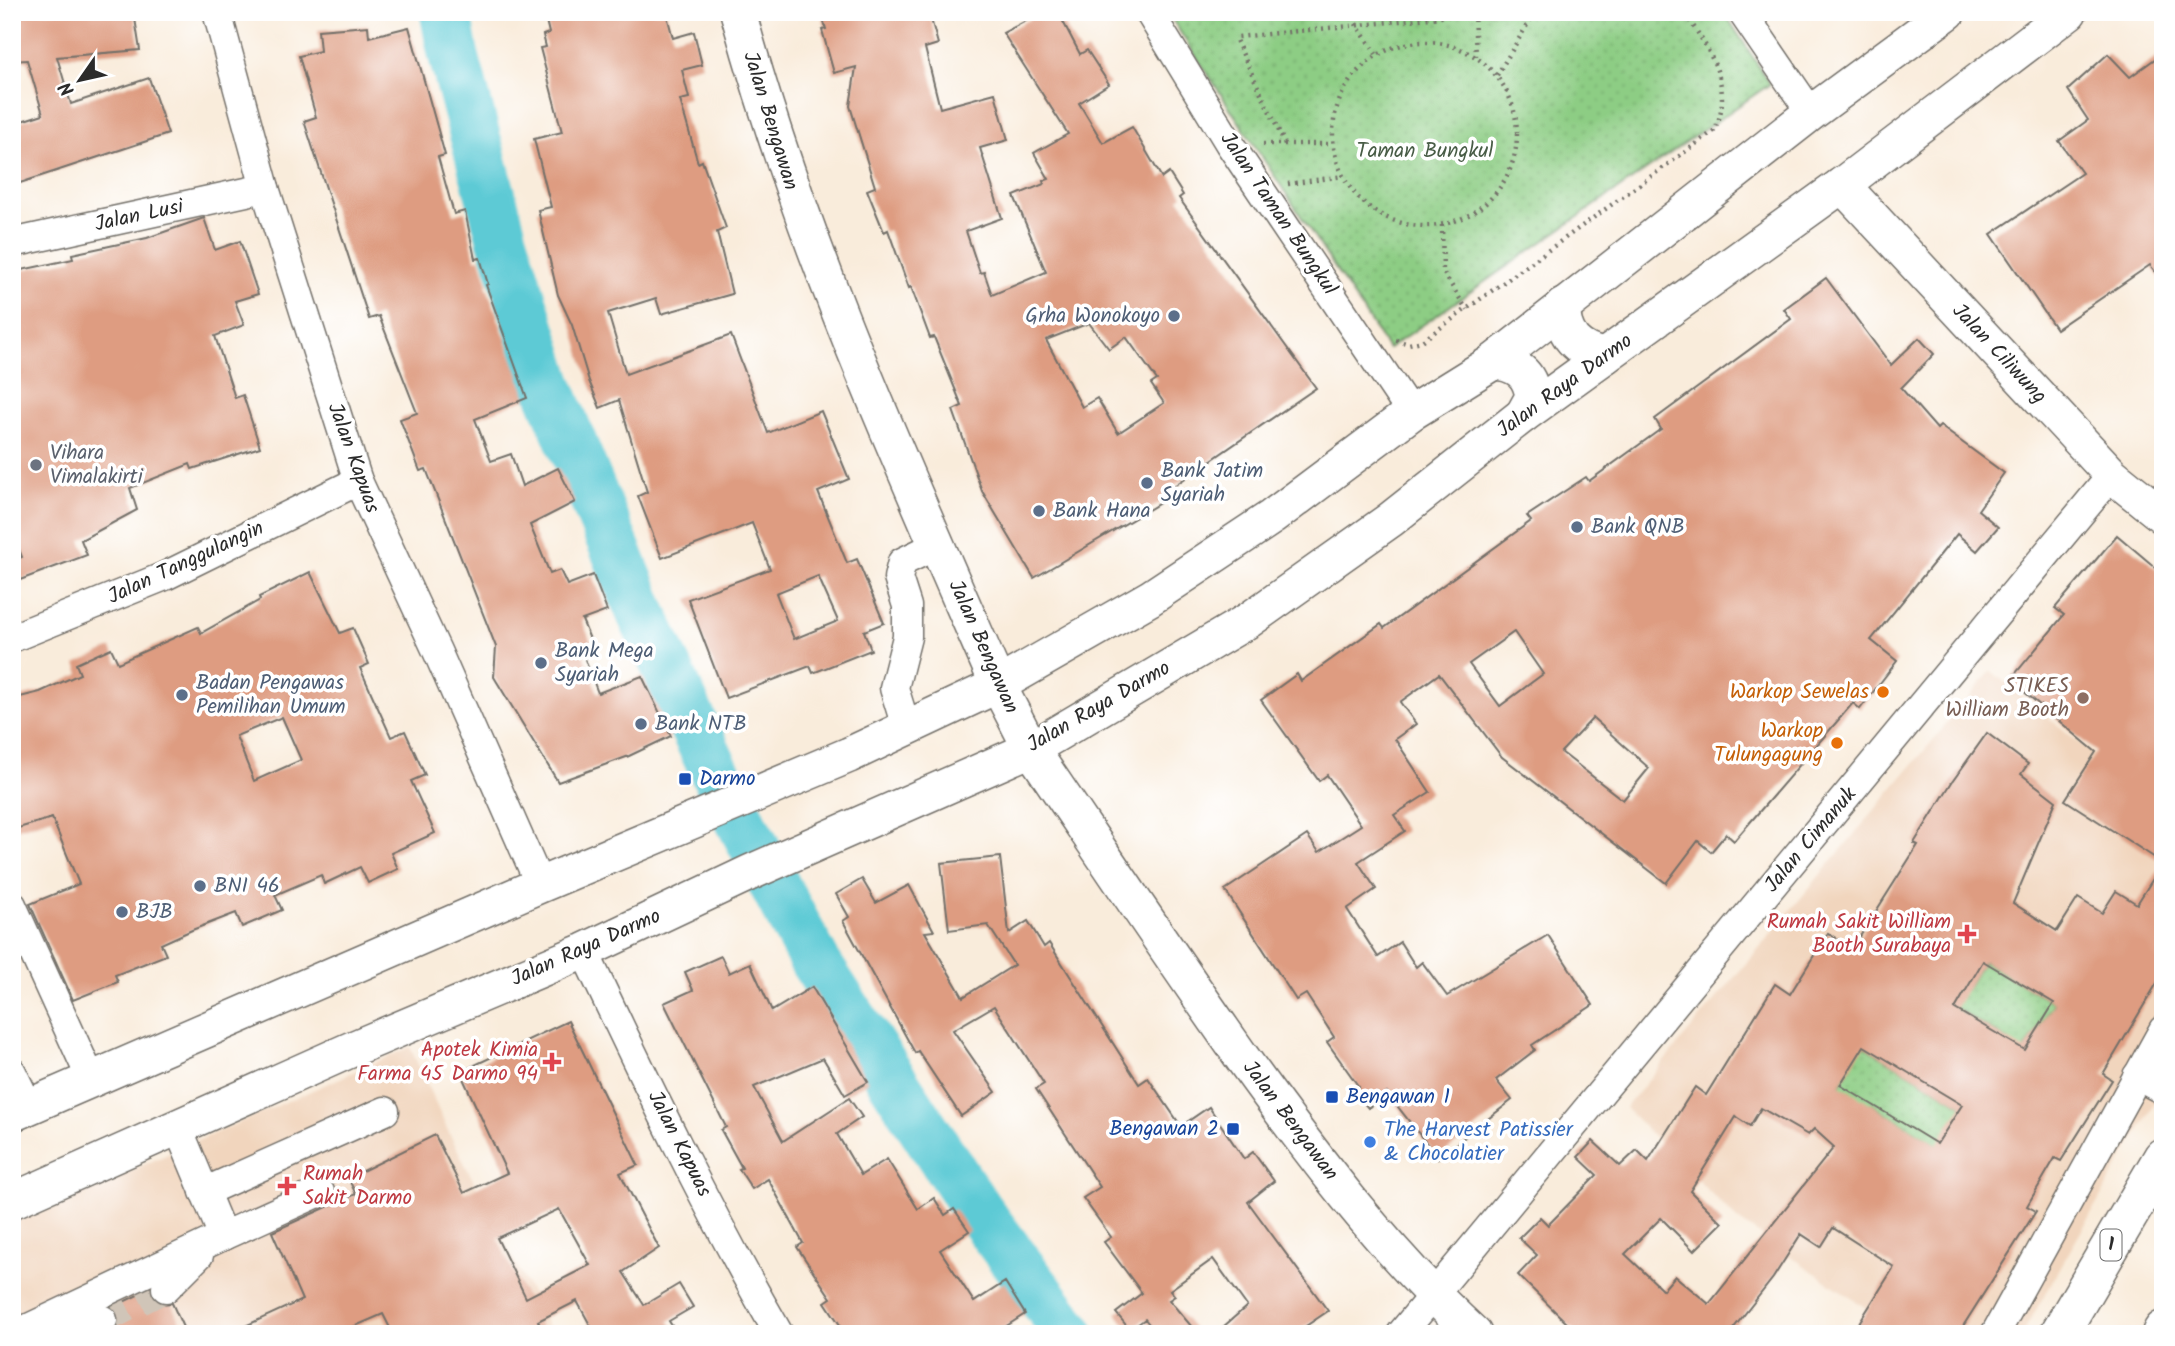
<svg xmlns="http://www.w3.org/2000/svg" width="2175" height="1346" font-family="Kalam,sans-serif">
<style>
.built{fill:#f1d5bd}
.park{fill:url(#park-dots);stroke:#5c7c58;stroke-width:2}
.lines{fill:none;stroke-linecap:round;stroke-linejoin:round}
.river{stroke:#5dcad5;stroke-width:51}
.building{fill:#de9c81;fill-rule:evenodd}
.minor-tunnel{stroke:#d0c5b8;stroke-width:28;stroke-dasharray:28 14;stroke-linecap:butt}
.minor-casing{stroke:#736f69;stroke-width:31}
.major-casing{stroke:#736f69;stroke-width:38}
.highway-casing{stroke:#736f69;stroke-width:41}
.path{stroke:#736f69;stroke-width:4.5;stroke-dasharray:2 5;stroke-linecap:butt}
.minor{stroke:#fff;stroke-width:28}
.major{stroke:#fff;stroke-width:35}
.highway{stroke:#fff;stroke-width:38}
.service-dot{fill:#5c6f8a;stroke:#fff;stroke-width:2.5}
.worship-dot{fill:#6b7280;stroke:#fff;stroke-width:2.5}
.food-dot{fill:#e8710a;stroke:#fff;stroke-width:2.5}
.education-dot{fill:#8d6e63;stroke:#fff;stroke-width:2.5}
.transit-dot{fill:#1a4fb4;stroke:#fff;stroke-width:2.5}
.health-dot{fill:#e0444e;stroke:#fff;stroke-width:2.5}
.shop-dot{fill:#3f7fe0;stroke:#fff;stroke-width:2.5}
.labels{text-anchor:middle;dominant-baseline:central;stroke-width:7;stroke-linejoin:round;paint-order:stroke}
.shield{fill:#fff;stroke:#6b6b6b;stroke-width:2}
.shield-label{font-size:19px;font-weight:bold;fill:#2b2b2b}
.street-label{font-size:21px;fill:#2b2b2b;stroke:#fff}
.park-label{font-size:21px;fill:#485c46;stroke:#fff}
.service-label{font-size:21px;fill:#4e5e75;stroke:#fff;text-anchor:start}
.worship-label{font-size:21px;fill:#5b616d;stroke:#fff;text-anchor:start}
.education-label{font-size:21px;fill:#785e54;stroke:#fff;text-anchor:end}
.food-label{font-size:21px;fill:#c56008;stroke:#fff;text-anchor:end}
.transit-label{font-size:21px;fill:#164399;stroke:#fff;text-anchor:start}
.health-label{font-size:21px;fill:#be3a42;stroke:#fff;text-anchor:end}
.shop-label{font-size:21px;fill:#366cbe;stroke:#fff;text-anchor:start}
</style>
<defs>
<pattern id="park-dots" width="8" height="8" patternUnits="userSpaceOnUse" patternTransform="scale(1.75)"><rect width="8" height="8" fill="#8dcd84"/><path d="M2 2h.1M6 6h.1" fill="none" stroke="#7ab072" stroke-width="1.8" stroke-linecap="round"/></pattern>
</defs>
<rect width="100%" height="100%" fill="#fff"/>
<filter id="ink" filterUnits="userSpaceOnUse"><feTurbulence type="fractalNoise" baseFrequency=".0143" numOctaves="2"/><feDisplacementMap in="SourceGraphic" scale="14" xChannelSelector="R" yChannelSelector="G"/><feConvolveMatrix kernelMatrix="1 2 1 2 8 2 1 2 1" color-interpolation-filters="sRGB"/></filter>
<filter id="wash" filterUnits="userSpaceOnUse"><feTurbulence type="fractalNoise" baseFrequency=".00686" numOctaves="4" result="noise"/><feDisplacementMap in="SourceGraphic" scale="28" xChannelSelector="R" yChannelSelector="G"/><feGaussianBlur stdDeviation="1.57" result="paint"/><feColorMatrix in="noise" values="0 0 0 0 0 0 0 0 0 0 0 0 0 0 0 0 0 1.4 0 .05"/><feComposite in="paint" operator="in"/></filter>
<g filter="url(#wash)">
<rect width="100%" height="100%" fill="#f9ecdb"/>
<g class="built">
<path d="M1991 671 2123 778 2163 727V1089L2022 1334H1904L1738 1220 1625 1108Z"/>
<path d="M410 1047 447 1129 552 1334H12V1223Z"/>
</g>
<g class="park">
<path d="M1167 12H1724L1770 84 1388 349Z"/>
<path d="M1983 961 2054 1003 2010 1075 2009 1041 1938 998 1949 980 1966 990Z"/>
<path d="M1829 1025 1962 1105 1959 1158 1871 1104 1833 1098 1848 1071Z"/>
</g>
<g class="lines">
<path class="river" d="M445 12 453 53 502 238 547 383 642 614 715 772 815 962 977 1210 1070 1334"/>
</g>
<g id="blocks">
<g class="building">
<path d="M12 12H134L140 50 57 57 71 104 149 78 168 134 17 184 12 170V124L43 114 27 60 12 61Z"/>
<path d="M544 12H666L673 38 694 32 702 65 682 70 689 98 680 100 698 163 702 161 726 228 717 232 732 294 661 314 656 298 608 313 626 374 731 335 768 433 821 411 849 479 818 492 847 563 857 559 884 623 864 631 871 650 813 673 810 666 726 698 688 599 770 569 752 523 662 558 638 496 647 492 619 400 600 408 589 381 572 325 558 295 538 210 551 207 534 139 562 132 540 48 546 47 543 35 549 33ZM818 576 838 621 794 639 776 593Z"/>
<path d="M821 12H929L938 44 925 48 940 108 995 93 1008 140 980 148 1002 218 966 231 980 273 984 272 992 295 1046 272 1014 196 1044 184 1043 181 1049 179 1034 153 1068 134 1003 33 1043 12H1058L1080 54 1087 50 1109 84 1079 103 1103 143 1132 127 1162 178 1169 173 1183 195 1179 198 1316 388 1171 488 1175 494 1034 578 982 491 953 410 962 406 934 337 930 338 911 287 909 288 888 230 884 232 867 190 875 187 850 106 856 67 834 73 822 30 826 29ZM1089 323 1109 349 1126 337 1157 380 1151 384 1164 403 1118 433 1097 398 1082 407 1046 340Z"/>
<path d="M368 26 369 37 409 27 445 155 438 157 454 214 465 211 475 259 480 258 488 284 486 285 527 398 475 419 491 461 511 454 522 486 558 468 575 502 530 525 550 574 560 570 567 585 593 575 607 611 582 620 592 644 581 649 598 693 642 676 671 736 629 756 558 782 494 677 496 647 426 469 420 471 400 419 417 413 379 316 369 319 304 121 316 117 299 56 320 51 318 30Z"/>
<path d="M2163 53V282L2150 265 2056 329 1991 234 2082 173 2059 141 2088 120 2068 90 2108 54 2130 77Z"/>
<path d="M204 218 215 250 240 241 258 294 235 301 244 325 215 336 235 398 243 395 260 447 192 469 190 464 130 488 137 510 81 540 87 555 12 583V561L22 557 12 531V272L73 259 72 254 147 238Z"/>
<path d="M1826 278 1891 365 1919 338 1934 354 1901 388 1937 429 1940 426 2004 473 1978 510 1998 527 1977 551 1957 534 1871 640 1897 661 1860 709 1853 703 1734 841 1726 834 1711 852 1698 841 1666 883 1502 757 1439 674 1400 702 1416 724 1395 739 1430 792 1394 815 1405 831 1358 862 1376 889 1347 909 1378 957 1400 942 1416 967 1422 962 1447 996 1548 935 1593 1005 1532 1045 1535 1050 1496 1080 1512 1100 1438 1158 1387 1093 1368 1108 1354 1091 1359 1087 1327 1042 1334 1037 1306 994 1296 1000 1225 890 1307 835 1319 852 1361 825 1327 775 1319 781 1261 700 1297 674 1301 681 1381 624 1384 628 1531 521 1527 516 1586 477 1589 481 1661 429 1655 419 1791 319 1784 309ZM1514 632 1543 674 1500 706 1469 664ZM1593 718 1649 768 1623 800 1561 752Z"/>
<path d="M2117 535 2163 574V863L2065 800 2096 752 2010 680 2064 615 2055 608Z"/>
<path d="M310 572 340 633 353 628 369 664 360 668 391 737 405 731 425 775 411 781 435 833 391 853 398 869 368 883 360 867 324 884 321 875 275 895 282 910 242 927 236 913 192 930 161 944 166 955 115 975 118 982 73 1000 30 904 79 884 52 818 12 830V699L40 692 80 674 76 664 111 648 118 663 198 627 201 633 260 600 259 597ZM282 717 301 760 254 781 236 736Z"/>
<path d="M1987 733 2028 764 2021 774 2056 801 2013 903 2057 931 2078 898 2102 913 2116 891 2137 904 2163 863V973L2103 1074 2112 1080 2061 1161 2055 1158 2027 1206 2036 1211 1958 1334H1852L1894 1267 1833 1228 1821 1247 1801 1234 1773 1278 1729 1334H1578L1518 1275 1537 1255 1519 1238 1540 1217 1548 1225 1597 1175 1578 1157 1593 1141 1620 1166 1637 1150 1648 1161 1695 1087 1706 1095 1775 984 1790 994 1828 933 1852 949 1918 845 1914 843 1952 782ZM1983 961 2054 1003 2025 1050 1955 1009ZM1864 1046 1962 1105 1937 1144 1840 1085ZM1761 1108 1808 1135 1814 1129 1834 1147 1709 1304 1675 1276 1663 1290 1625 1254 1661 1218 1694 1251 1722 1223 1690 1191 1736 1117 1750 1126Z"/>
<path d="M1000 857 1009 933 1028 921 1044 947 1049 943 1139 1084 1148 1078 1181 1126 1209 1107 1244 1159 1253 1152 1274 1181 1248 1202 1328 1311 1294 1334H1215L1247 1306 1213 1259 1170 1290 1175 1296 1169 1300 1198 1334H1157L1145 1319 1130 1330 1116 1313 1142 1293 1104 1242 1111 1237 1083 1198 1100 1187 1036 1089 1044 1084 994 1006 953 1030 996 1092 961 1116 918 1051 915 1053 843 921 849 917 836 894 862 879 876 903 909 885 934 931 925 932 963 997 1014 965 988 925 949 930 941 863Z"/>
<path d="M721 956 729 973 750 963 772 1011 812 987 868 1082 845 1095 823 1058 754 1087 783 1141 849 1098 862 1117 837 1134 861 1175 887 1159 918 1209 934 1198 945 1215 954 1209 969 1231 940 1250 974 1302 1005 1282 1025 1314 994 1334H846L825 1302 831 1298 797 1247 803 1243 768 1179 752 1189 739 1169 742 1168 721 1130 726 1127 664 1003 693 990 685 972Z"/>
<path d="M568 1021 638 1165 620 1173 659 1248 623 1272 644 1305 679 1284 693 1307 669 1321 677 1334H595L577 1301 538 1321 544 1334H393L383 1314 337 1334H228L302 1300 272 1232 356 1194 348 1178 435 1135 464 1193 507 1173 460 1072ZM559 1209 590 1265 526 1298 497 1238Z"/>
<path d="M150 1289 155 1300 162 1304 172 1303 186 1334H112L119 1322 113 1307Z"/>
</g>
</g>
</g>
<g filter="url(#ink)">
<use href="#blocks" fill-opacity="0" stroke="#736f69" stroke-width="2"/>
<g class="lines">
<path class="minor-tunnel" d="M103 1320 166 1288"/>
<defs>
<g id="minor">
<path d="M217 12 265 188 358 481 437 651 540 885"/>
<path d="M1149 12 1229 143 1411 413"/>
<path d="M1742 12 1811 113"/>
<path d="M12 243 265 188"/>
<path d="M12 638 165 576 358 481"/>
<path d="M907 730 894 688 907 637V606L898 578 902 562 937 545"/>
<path d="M12 905 92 1081"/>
<path d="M584 951C645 1080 707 1210 779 1334"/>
<path d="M12 1072 29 1107"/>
<path d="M2137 1076 2163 1090"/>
<path d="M204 1192 385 1111"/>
<path d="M223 1236 320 1192"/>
<path d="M166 1288 199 1255"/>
<path d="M16 1334 223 1236 178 1128"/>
<path d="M65 1334 103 1320"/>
<path d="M1401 1334 2112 475"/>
<path d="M1995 1334 2163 1030"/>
</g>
<g id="major">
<path d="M738 12C802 247 901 463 998 685L1031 749C1101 852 1171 957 1243 1059 1313 1156 1386 1253 1474 1334"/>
<path d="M1842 185 2112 475 2163 516"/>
<path d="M1563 306C1561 334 1578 352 1605 356"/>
<path d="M1493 362C1516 363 1530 373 1533 397L1523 415"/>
<path d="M12 1114 540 885 849 755 998 685 1150 598 1272 517 1411 413 1493 362 1811 113 1948 12"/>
<path d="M12 1201 350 1050 584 951 749 873 1031 749 1249 620 1390 520 1523 415 1842 185 2069 12"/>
</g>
<g id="highway">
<path d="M2059 1334 2163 1157"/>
<path d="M2161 1334 2163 1330"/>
</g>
</defs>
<use href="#minor" class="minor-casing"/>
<use href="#major" class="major-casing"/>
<use href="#highway" class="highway-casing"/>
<g class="path">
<path d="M1348 12 1376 54"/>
<path d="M1474 13 1476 56"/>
<circle cx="1425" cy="134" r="92"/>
<path d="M1497 75 1535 12"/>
<path d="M1263 144H1332"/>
<path d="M1285 144 1236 40 1238 37 1491 12"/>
<path d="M1288 184 1343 176"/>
<path d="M1442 225 1443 272 1467 310"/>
<path d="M1396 340 1409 344 1422 341 1714 131C1736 87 1708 48 1684 12"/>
</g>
<use href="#minor" class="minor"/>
<use href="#major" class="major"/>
<use href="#highway" class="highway"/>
</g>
</g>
<g class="service-dot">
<circle cx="1174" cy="316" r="7"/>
<circle cx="1147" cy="483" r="7"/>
<circle cx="1039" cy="511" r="7"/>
<circle cx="1577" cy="527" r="7"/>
<circle cx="541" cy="663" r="7"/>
<circle cx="182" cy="695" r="7"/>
<circle cx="641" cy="724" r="7"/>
<circle cx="200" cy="886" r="7"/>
<circle cx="122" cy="912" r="7"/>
</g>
<circle class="worship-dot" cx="36" cy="465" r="7"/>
<g class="food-dot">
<circle cx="1883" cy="692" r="7"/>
<circle cx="1837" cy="743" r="7"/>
</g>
<circle class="education-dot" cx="2083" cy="698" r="7"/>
<g class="transit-dot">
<rect x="678" y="772" width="14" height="14" rx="3.5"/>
<rect x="1325" y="1090" width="14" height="14" rx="3.5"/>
<rect x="1226" y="1122" width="14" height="14" rx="3.5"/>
</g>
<g class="health-dot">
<path d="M1963.5 923.5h7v7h7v7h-7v7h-7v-7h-7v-7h7z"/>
<path d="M548.5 1051.5h7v7h7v7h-7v7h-7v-7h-7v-7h7z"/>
<path d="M283.5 1175.5h7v7h7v7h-7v7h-7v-7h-7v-7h7z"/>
</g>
<circle class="shop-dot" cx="1370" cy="1142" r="7"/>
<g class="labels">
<rect class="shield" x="2100.5" y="1229.5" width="21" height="31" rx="5"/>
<g class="shield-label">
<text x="2111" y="1245">1</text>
</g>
<g class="street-label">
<text transform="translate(770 121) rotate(73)">Jalan Bengawan</text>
<text transform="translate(1278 214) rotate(56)">Jalan Taman Bungkul</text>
<text transform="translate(139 216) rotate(-12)">Jalan Lusi</text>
<text transform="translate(1999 354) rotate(47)">Jalan Ciliwung</text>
<text transform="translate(1565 386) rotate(-36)">Jalan Raya Darmo</text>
<text transform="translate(353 458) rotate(70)">Jalan Kapuas</text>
<text transform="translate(186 563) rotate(-25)">Jalan Tanggulangin</text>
<text transform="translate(983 647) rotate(66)">Jalan Bengawan</text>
<text transform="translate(1099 707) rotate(-30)">Jalan Raya Darmo</text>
<text transform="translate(1811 840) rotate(-50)">Jalan Cimanuk</text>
<text transform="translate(586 948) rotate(-24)">Jalan Raya Darmo</text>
<text transform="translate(1290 1121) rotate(53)">Jalan Bengawan</text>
<text transform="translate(679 1144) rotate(63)">Jalan Kapuas</text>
</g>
<g class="park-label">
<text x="1425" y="151">Taman Bungkul</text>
</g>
<g class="service-label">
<text x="1160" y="316" text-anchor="end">Grha Wonokoyo</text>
<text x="1161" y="471">Bank Jatim<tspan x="1161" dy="24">Syariah</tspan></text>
<text x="1053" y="511">Bank Hana</text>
<text x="1591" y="527">Bank QNB</text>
<text x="555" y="651">Bank Mega<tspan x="555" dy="24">Syariah</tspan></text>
<text x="196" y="683">Badan Pengawas<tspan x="196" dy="24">Pemilihan Umum</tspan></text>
<text x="655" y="724">Bank NTB</text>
<text x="214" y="886">BNI 46</text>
<text x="136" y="912">BJB</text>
</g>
<g class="worship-label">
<text x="50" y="453">Vihara<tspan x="50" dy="24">Vimalakirti</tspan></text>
</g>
<g class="education-label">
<text x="2069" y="686">STIKES<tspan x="2069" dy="24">William Booth</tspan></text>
</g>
<g class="food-label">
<text x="1869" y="692">Warkop Sewelas</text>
<text x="1823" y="731">Warkop<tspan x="1823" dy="24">Tulungagung</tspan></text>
</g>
<g class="transit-label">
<text x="699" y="779">Darmo</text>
<text x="1346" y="1097">Bengawan 1</text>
<text x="1219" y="1129" text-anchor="end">Bengawan 2</text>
</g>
<g class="health-label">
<text x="1951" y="922">Rumah Sakit William<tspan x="1951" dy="24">Booth Surabaya</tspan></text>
<text x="538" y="1050">Apotek Kimia<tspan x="538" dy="24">Farma 45 Darmo 94</tspan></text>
<text x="303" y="1174" text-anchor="start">Rumah<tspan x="303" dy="24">Sakit Darmo</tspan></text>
</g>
<g class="shop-label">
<text x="1384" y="1130">The Harvest Patissier<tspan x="1384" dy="24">&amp; Chocolatier</tspan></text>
</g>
</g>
<rect width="2175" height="1346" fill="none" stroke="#fff" stroke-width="42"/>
<g transform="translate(80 80) rotate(236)" stroke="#ffffff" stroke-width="5" paint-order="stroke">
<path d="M0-5L12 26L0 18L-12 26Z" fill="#2b2b2b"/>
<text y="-10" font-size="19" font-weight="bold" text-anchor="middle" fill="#2b2b2b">N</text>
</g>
</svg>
